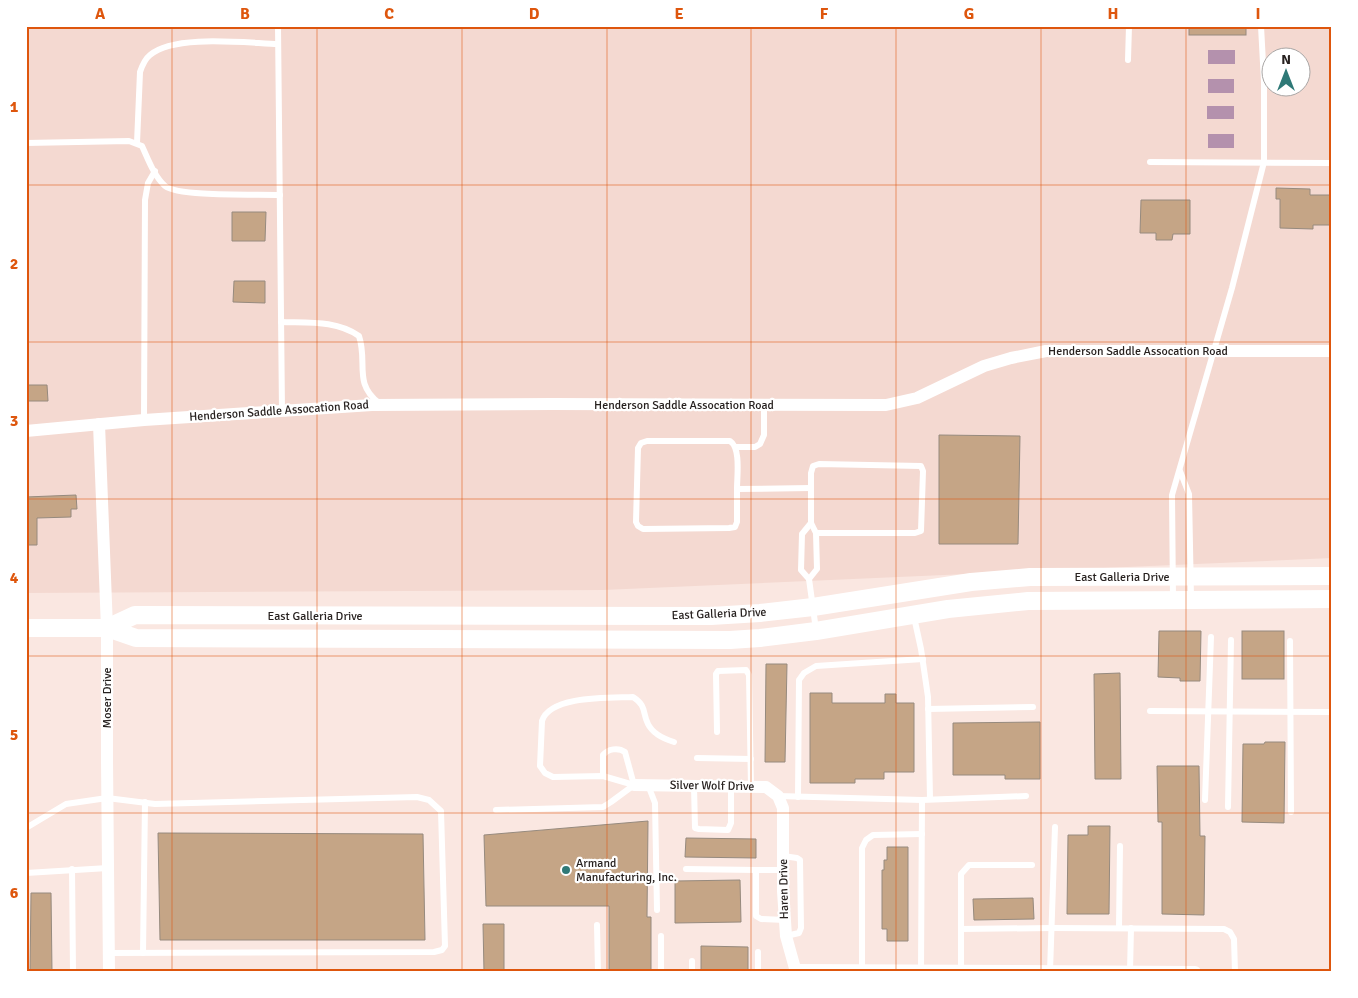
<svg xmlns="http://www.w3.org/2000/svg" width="1358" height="998" font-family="Signika,sans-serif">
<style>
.built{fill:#f4d9d1;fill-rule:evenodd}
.water{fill:#b491ad}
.building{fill:#c5a586;stroke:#968a7e}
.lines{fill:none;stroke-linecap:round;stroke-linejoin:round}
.service{stroke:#fff;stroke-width:6}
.minor{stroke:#fff;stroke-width:12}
.secondary{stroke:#fff;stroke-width:18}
.grid{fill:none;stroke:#de560d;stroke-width:1;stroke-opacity:0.55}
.poi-dot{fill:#2f7977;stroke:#fff;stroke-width:2}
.labels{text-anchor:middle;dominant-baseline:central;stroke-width:4.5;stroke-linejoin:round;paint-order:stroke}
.street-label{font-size:12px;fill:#27211f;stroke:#fff}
.poi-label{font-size:12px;fill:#27211f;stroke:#fff;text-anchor:start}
.neatline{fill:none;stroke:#de560d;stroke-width:2}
.grid-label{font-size:16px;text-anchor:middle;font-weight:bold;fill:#de560d}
</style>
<rect width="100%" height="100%" fill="#fae7e1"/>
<path class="built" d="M26 26H1332V558L603 590 26 593ZM1270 58H1300V88H1270Z"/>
<g class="water">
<rect x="1208" y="50" width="27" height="14"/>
<rect x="1208" y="79" width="26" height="14"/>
<rect x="1207" y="106" width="27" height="13"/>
<rect x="1208" y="134" width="26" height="14"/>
</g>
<g class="building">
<rect x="1189" y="26" width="57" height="9"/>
<path d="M1276 188 1310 189V195H1332V225H1313V229L1280 228V199H1276Z"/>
<path d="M1141 200H1190V234H1173L1172 240H1156V233H1140Z"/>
<path d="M232 212H266L265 241H232Z"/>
<path d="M234 281H265V303L233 302Z"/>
<path d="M26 385H47L48 401H26Z"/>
<path d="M939 435 1020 436 1018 544H939Z"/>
<path d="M76 495 77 509H71V517L37 518V545H26V497Z"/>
<path d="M1159 631H1201L1200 681H1180V678L1158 677Z"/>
<rect x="1242" y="631" width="42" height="48"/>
<path d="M766 664H787L785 762H765Z"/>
<path d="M1120 673 1121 779H1095L1094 674Z"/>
<path d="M810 693H832V703H885V694H896V703H914V772H884V779H855V783H810Z"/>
<path d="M1040 722V779H1005V775H953V723Z"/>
<path d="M1265 742H1285L1284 823 1242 822 1243 744H1264Z"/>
<path d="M1157 766H1199L1200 836H1205L1204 915 1162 914V822H1158Z"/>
<path d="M648 821 647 917H651V972H609V906H486L484 835Z"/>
<path d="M1088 826H1110L1109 914H1067L1068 835H1088Z"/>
<path d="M158 833 423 834 425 940H160Z"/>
<path d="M686 838 756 839V858L685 857Z"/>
<path d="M887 847H908V941H887V929H882V870H884V860H887Z"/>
<path d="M740 880 741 922 675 923V881Z"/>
<path d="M31 893H51L52 972H30Z"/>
<path d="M1033 898 1034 919 974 920 973 899Z"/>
<path d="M483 924H504V972H484Z"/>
<path d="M701 946 748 947V972H701Z"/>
</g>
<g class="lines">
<g class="service">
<path d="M278 26 282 411"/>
<path d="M1128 60 1129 26"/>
<path d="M26 143 129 141 142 146C148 159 154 176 165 186 178 197 259 194 280 195"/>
<path d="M137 143 140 72C142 66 145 59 150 55 174 34 246 43 278 44"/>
<path d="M1150 162 1332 163"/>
<path d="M281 322C308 323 336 320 359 336 368 363 353 383 379 403"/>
<path d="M144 420 145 200 148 183 155 171"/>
<path d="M736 447H755L760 444 764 435V406"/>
<path d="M1180 471 1189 494 1191 598"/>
<path d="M737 489V522L735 527 729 528 643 529 638 526 636 522 638 448 641 443 647 441H730C741 448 737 476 737 489L811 488"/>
<path d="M811 523 802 534 801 570 809 579 816 630"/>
<path d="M809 579 817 569 816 533 811 523V473L813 466 819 464 921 466 923 471 921 531 915 533H816"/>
<path d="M1173 599 1172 495 1232 288 1264 162V82L1261 26"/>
<path d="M914 617 921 649 928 697 930 799"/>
<path d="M1290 641 1291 812"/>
<path d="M928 709 1033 707"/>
<path d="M1150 711 1332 712"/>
<path d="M717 732 716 674 718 671 746 670 749 675 751 787"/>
<path d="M697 758 751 759"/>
<path d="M603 776V755C608 749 618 747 625 752L634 785"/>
<path d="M634 785 603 776 553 777 545 773 540 766 542 721C550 695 611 698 633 697 647 706 642 712 648 724 653 734 664 739 674 742"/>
<path d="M648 785 655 803 657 910"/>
<path d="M694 786 695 828 699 829 728 830 731 823V786"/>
<path d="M778 796 922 800 1026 796"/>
<path d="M798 797 799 680 804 673 816 666 923 659"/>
<path d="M1205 800 1211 637"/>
<path d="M1228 807 1231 640"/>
<path d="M496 810 603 807 611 802 634 785"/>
<path d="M26 828 66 804 107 798 155 804 417 797 429 800 441 811 445 946 442 950 434 952 109 953"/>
<path d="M783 856 797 858 800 860 801 928 799 933 786 936"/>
<path d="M72 869 73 972"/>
<path d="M686 869 756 870V916L761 919 785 920"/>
<path d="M756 870H783"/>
<path d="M26 873 108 868"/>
<path d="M597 925 598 972"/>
<path d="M1119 928 1120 846"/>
<path d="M961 929V874L969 865H1032"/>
<path d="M661 936V972"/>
<path d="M143 953 145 802"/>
<path d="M862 970V848L866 840 873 835 922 834"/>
<path d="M921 970 922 800"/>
<path d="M961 971V929L1052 928 1224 929 1230 932 1234 939 1235 972"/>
<path d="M1050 971 1055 827"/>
<path d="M1130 971 1131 928"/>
<path d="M692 972V961"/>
<path d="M758 972V952"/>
</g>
<g class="minor">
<path d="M99 424 107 628V760L109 972"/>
<path d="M26 431 144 420 372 405 552 404 886 405 917 398 984 366 1011 358 1046 351H1332"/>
<path d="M634 785 766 787 778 796 783 808V891L786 936 796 972"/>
<path d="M796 970 1195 972"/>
</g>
<g class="secondary">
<path d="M26 628H107L136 638 730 640 760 638 816 631 948 609 1028 601 1332 599"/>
<path d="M107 628 135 615 711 616 760 613 813 607 971 582 1030 577 1332 576"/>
</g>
</g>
<path class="grid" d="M172 26V972M317 26V972M462 26V972M607 26V972M751 26V972M896 26V972M1041 26V972M1186 26V972M26 185H1332M26 342H1332M26 499H1332M26 656H1332M26 813H1332"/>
<circle class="poi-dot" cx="566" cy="870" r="5"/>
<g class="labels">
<g class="street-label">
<text x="1138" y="351">Henderson Saddle Assocation Road</text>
<text x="684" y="405">Henderson Saddle Assocation Road</text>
<text transform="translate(279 411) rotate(-4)">Henderson Saddle Assocation Road</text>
<text x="1122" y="577">East Galleria Drive</text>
<text transform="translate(719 614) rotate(-2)">East Galleria Drive</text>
<text x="315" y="616">East Galleria Drive</text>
<text transform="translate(107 698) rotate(-90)">Moser Drive</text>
<text transform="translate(712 786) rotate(1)">Silver Wolf Drive</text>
<text transform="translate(784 889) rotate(-91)">Haren Drive</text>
</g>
<g class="poi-label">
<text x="576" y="863">Armand<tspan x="576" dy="14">Manufacturing, Inc.</tspan></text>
</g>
</g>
<rect width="1358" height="998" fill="none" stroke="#ffffff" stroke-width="55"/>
<g transform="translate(1286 72)"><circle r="24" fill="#ffffff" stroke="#a9a6a5"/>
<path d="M0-4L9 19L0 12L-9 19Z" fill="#2f7977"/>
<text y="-8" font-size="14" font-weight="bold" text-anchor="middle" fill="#27211f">N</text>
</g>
<rect x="28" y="28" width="1302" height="942" class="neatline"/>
<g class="grid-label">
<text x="100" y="19">A</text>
<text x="245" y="19">B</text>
<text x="389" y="19">C</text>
<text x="534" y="19">D</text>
<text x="679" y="19">E</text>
<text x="824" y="19">F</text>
<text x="969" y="19">G</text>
<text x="1113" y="19">H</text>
<text x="1258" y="19">I</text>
<text x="14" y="112">1</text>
<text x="14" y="269">2</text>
<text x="14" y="426">3</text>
<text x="14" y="583">4</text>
<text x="14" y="740">5</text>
<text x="14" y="898">6</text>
</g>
</svg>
